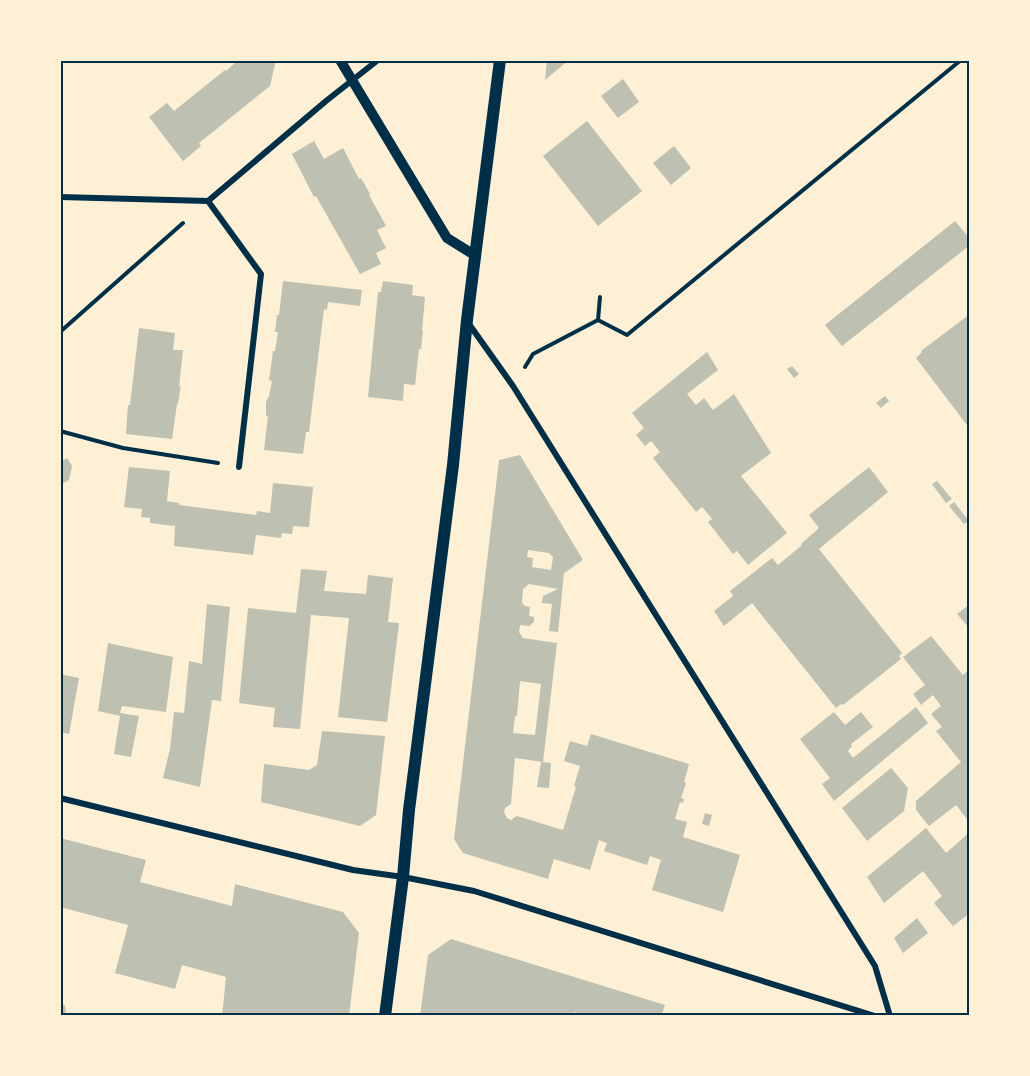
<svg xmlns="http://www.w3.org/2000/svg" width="1030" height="1076" font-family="Barlow,sans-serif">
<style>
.building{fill:#bec0b2;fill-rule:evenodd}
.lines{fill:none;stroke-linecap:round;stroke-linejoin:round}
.path{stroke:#003049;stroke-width:4}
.minor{stroke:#003049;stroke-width:6}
.tertiary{stroke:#003049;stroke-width:10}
.secondary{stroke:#003049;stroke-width:12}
.neatline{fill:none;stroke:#003049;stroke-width:2}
</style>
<rect width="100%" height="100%" fill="#fdf0d5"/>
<g class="building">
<path d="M235 60H276L270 86 199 143 201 146 183 161 149 117 167 103 174 111 225 70 226 71 234 64Z"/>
<path d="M547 60H569L545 80Z"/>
<path d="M623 79 639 102 618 118 601 96Z"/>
<path d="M587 121 642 191 598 226 543 156Z"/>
<path d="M314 141 324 159 343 148 359 179 361 178 365 185 370 194 369 195 386 226 377 230 386 248 376 253 381 264 360 274 316 196 314 197 292 154Z"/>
<path d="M674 146 691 168 671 185 653 163Z"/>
<path d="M955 221 970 239V245L842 346 825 325Z"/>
<path d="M283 281 362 290 360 306 328 302 327 310 324 309 309 432H306L303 454 264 450 268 416H266V402L269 396 272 381 269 380 273 351H275L278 332H275L277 315H279Z"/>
<path d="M383 281 413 285 412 295 425 297 422 331H423L421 349H419L415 385 404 384 403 401 368 397 378 292H381Z"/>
<path d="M970 314V429L916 358 922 352 921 351Z"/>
<path d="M139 328 175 333 173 350H183L179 387 181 386 180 391 178 404H177L172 439 126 434 128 405H130Z"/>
<path d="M707 352 718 370 687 394 696 405 704 398 713 410 734 394 771 453 741 476 787 533 748 565 737 551 733 554 708 522 712 519 702 507 696 512 653 458 660 452 651 441 645 446 636 435 644 428 632 413Z"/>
<path d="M792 366 799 374 794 378 787 369Z"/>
<path d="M885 396 889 401 881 408 876 403Z"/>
<path d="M520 455 583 560 564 573 558 632 549 631 552 604 542 603 543 596 558 589 529 584 523 589 522 603 525 606 530 607 529 616 534 617V622L529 626 520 625 519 632 523 638 557 643 543 762 515 758 511 804 505 808 504 812 507 818 511 820 517 816 563 830 576 787 574 786 580 766 564 761 570 741 587 746 591 734 689 764 684 782 686 783 681 798 684 799 683 803 680 802 675 819 687 822 683 837 740 855 723 912 652 890 661 860 650 856 647 865 604 851 607 843 599 840 590 870 554 859 548 879 463 853 454 839 499 460ZM528 550 549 553 553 557 551 570 532 567 533 558 527 557ZM520 681 541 684 535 735 513 733 515 716H517Z"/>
<path d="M67 458 72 466 69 480 60 485V462Z"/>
<path d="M129 467 170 471 167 501 179 503V505L256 515 257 511 270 513 273 483 313 487 309 527 293 526 292 534 282 533 281 538 256 535 253 555 174 546 175 526 150 523V518L141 517 142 509 124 507Z"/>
<path d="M869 467 888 492 819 549 902 653 899 656 901 659 843 705 841 704 836 708 752 603 724 626 714 611 733 596 730 591 772 558 778 565 802 545 801 544 819 528 809 515Z"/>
<path d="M937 481 952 499 946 503 932 484Z"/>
<path d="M954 502 969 521 964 524 949 506Z"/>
<path d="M301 569 327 571 324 591 366 594 368 575 393 578 388 622 399 623 387 722 338 717 349 618 311 615 300 729 273 727 275 708 239 703 248 608 296 613Z"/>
<path d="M207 604 230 607 221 701 212 700 200 787 163 778 170 749 174 712 184 713 189 661 202 664Z"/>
<path d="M970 604V629L957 614Z"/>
<path d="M931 636 963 675 970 669V823L956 805 929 826 916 810V801L961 762 936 731 942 727 931 714 941 706 933 695 921 705 913 694 925 685 903 657Z"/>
<path d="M108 643 173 657 166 712 122 706 120 713 139 716 131 757 114 754 120 716 98 711Z"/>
<path d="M60 674 79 678 69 734 60 732Z"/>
<path d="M916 707 928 723 834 801 822 784 830 778 800 739 834 712 845 725 861 712 873 727 851 744 852 746 848 751 853 758Z"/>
<path d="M322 731 385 736 376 815 360 826 261 802 264 764 309 770 317 765Z"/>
<path d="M541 762 551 763 549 788 537 787Z"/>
<path d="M891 768 908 788 904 811 867 841 842 808Z"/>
<path d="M705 813 712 815 709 826 702 824Z"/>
<path d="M926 828 946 853 970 832V913L953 926 934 903 942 896 923 871 884 903 867 877Z"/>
<path d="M60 838 146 860 140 882 232 906 235 884 343 912 359 933 349 1016H222L226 977 182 965 175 989 115 973 128 925 60 907Z"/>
<path d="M917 918 928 933 903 953 894 938Z"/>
<path d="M451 939 652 1001 665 1005 661 1016H586L574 1012 573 1016H474L471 1015V1016H420L428 955Z"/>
<path d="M60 1002 65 1006 66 1011 64 1016H60Z"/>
</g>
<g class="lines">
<g class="path">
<path d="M598 320 627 335 961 60"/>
<path d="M60 332 183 223"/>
<path d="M525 367 533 354 598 320 600 297"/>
<path d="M60 431 123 448 218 463"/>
</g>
<g class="minor">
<path d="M60 197 208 201 326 101 378 60"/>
<path d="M208 201 261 274 239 467"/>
<path d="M469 324 513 386 875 966 890 1016"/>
<path d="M60 798 353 870 403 877 474 891 875 1016"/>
</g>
<path class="tertiary" d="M340 60 447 238 476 256"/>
<path class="secondary" d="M385 1016 403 877 409 810 453 465 467 320 500 60"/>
</g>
<rect width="1030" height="1076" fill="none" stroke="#fdf0d5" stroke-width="123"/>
<rect x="62" y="62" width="906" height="952" class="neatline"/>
</svg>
